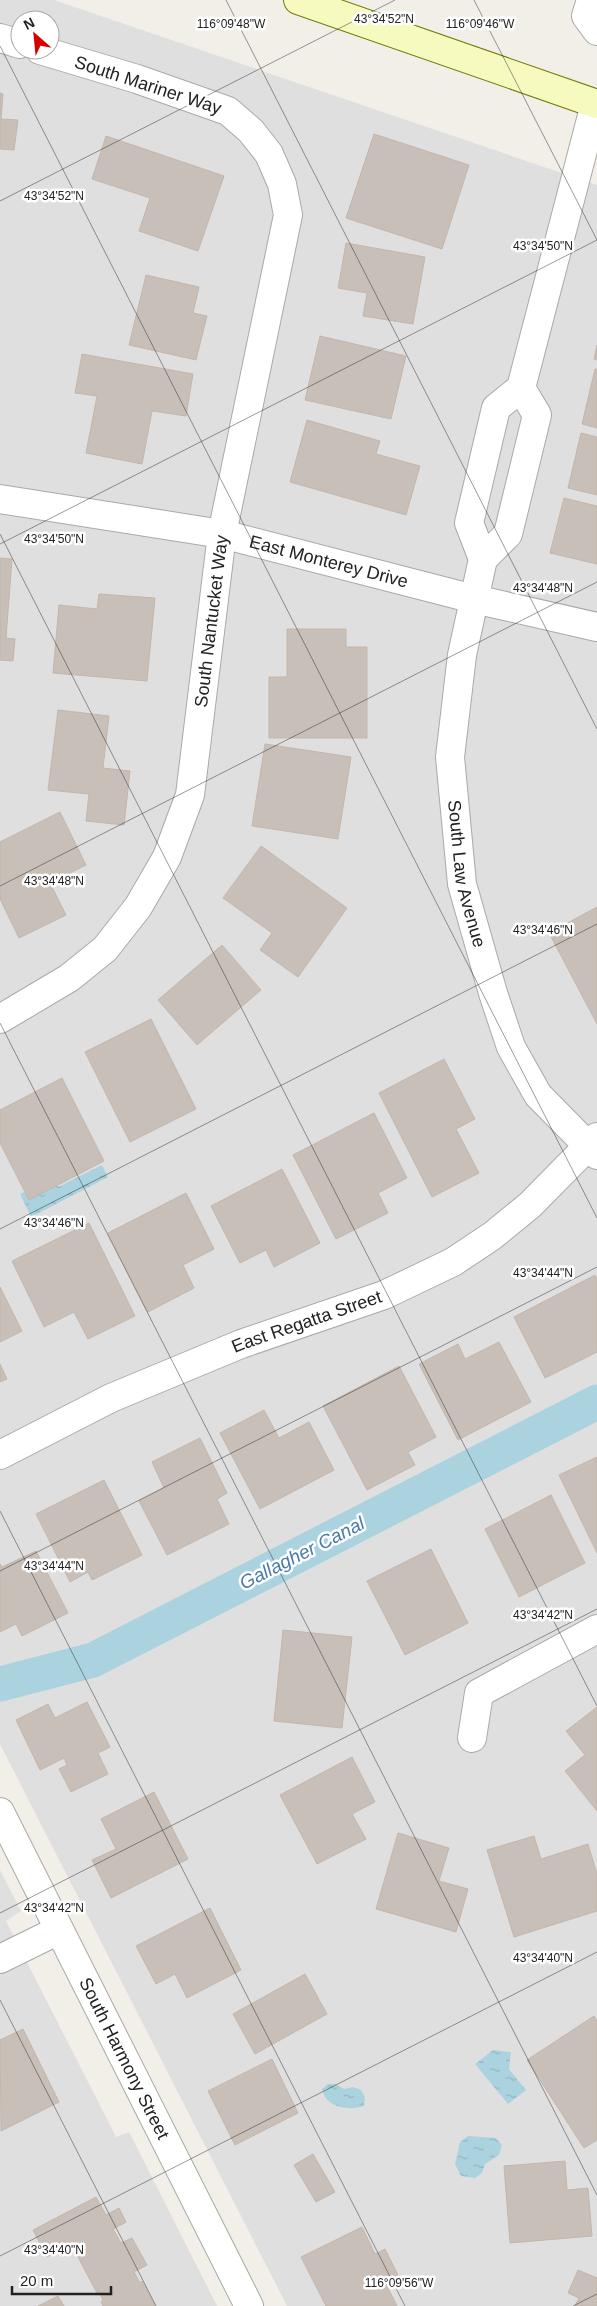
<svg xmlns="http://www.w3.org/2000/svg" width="597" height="2306" font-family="Helvetica,sans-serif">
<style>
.residential{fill:#e0dfdf;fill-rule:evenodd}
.water{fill:url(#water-ripples)}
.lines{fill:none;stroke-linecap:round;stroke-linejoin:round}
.canal{stroke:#aad3df;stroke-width:35}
.building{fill:#c7bfb8;stroke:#c4b6ab}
.minor-casing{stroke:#a9a9a9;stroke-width:30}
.tertiary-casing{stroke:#a9a9a9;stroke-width:30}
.secondary-casing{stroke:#707d05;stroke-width:30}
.minor{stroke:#fff;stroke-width:28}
.tertiary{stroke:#fff;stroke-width:28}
.secondary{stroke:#f7fabf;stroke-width:28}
.ticks{fill:none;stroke:#222;stroke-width:1;stroke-opacity:0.45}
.labels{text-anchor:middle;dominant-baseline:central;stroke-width:5;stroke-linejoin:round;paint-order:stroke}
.street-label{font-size:18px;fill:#222;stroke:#fff}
.water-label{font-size:19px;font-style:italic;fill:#4a7aab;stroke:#fff}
.ticks-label{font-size:12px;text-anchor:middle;fill:#222;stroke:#fff;stroke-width:5;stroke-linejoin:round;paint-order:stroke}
</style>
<defs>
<pattern id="water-ripples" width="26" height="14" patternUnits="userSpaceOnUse" patternTransform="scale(1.25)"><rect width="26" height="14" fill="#aad3df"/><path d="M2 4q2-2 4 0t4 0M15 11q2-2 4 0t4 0" fill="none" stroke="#92b5bf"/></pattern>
</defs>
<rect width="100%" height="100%" fill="#f2efe9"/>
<g class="residential">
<path d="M0 0H54L597 185V2306H287L0 1744ZM20 20H50V50H20Z"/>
<path d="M0 1870 21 1911 6 1921 116 2137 129 2132 217 2306H0Z"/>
</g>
<g class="water">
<path d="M102 1165 108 1177 31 1217 20 1194 53 1178 58 1187Z"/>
<path d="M493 2050 511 2052 509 2069 526 2090 508 2104 475 2064Z"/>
<path d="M328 2084H335L344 2089 353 2087 361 2090 365 2097 364 2106C348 2111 326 2108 322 2089Z"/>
<path d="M468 2136 496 2138 502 2145 499 2155 485 2164 482 2173 475 2178 461 2176 455 2164 460 2142Z"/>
</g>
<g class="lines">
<path class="canal" d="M0 1684 93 1660 597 1402"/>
</g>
<g class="building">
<path d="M0 93 3 94 1 119 18 120 14 150 0 149Z"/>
<path d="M374 134 469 165 442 249 346 218Z"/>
<path d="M106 136 224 176 198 251 139 231 150 198 92 179Z"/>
<path d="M346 243 425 257 413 324 363 316 367 293 338 288Z"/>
<path d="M146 275 199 287 193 313 207 316 196 360 129 345Z"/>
<path d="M320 336 406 356 391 419 305 400Z"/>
<path d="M597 345V360L594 359Z"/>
<path d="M82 354 193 374 186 416 152 411 142 464 86 453 97 396 75 393Z"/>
<path d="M595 369H597V428L582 424Z"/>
<path d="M307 420 380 441 376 454 420 466 406 515 290 482Z"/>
<path d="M581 433 597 437V495L568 488Z"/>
<path d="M564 498 597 506V564L550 553Z"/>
<path d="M0 558 12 559 6 638 15 639 13 661 0 660Z"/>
<path d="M99 594 155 598 147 681 53 673 59 605 97 609Z"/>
<path d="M287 629H346V647H367V738H269V677H287Z"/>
<path d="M58 710 109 716 103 768 130 771 124 825 86 821 89 794 48 790Z"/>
<path d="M265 744 351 757 338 839 252 826Z"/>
<path d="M60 812 86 865 50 883 66 915 19 938 0 899V842Z"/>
<path d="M261 846 347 908 298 977 260 950 272 933 223 898Z"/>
<path d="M597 907V1024L549 933Z"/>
<path d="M222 945 261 990 197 1045 158 1000Z"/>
<path d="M151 1019 196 1109 130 1142 85 1052Z"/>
<path d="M444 1059 475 1119 456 1129 479 1173 432 1197 379 1093Z"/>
<path d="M62 1078 104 1161 29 1200 0 1143V1110Z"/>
<path d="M374 1113 407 1178 378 1193 388 1213 336 1239 293 1155Z"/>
<path d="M282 1169 320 1243 274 1267 266 1250 240 1263 211 1206Z"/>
<path d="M186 1193 214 1249 183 1265 194 1288 148 1312 108 1233Z"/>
<path d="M89 1223 135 1316 88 1339 74 1312 44 1327 12 1261Z"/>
<path d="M595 1275 597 1279V1352L545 1378 514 1317Z"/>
<path d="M0 1287 22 1331 0 1342Z"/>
<path d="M499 1342 531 1402 458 1440 419 1364 458 1344 465 1359Z"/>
<path d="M0 1364 7 1379 0 1382Z"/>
<path d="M399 1366 436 1437 408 1452 415 1465 367 1490 323 1406Z"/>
<path d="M264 1410 279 1438 309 1422 334 1470 260 1509 220 1433Z"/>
<path d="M200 1438 227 1493 217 1499 229 1524 167 1555 139 1501 164 1488 152 1462Z"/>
<path d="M597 1457V1553L559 1475Z"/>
<path d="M104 1480 142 1555 92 1580 88 1572 70 1582 36 1514Z"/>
<path d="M551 1495 585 1563 519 1597 485 1529Z"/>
<path d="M431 1549 468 1623 405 1655 367 1581Z"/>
<path d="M36 1551 68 1613 22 1636 16 1624 0 1632V1564L2 1567Z"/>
<path d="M283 1630 352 1637 342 1728 274 1721Z"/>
<path d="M87 1702 110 1747 98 1753 108 1774 71 1792 59 1769 67 1765 64 1758 40 1770 16 1720 48 1704 55 1718Z"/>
<path d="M597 1707V1811L565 1771 585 1755 566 1731Z"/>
<path d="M352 1757 375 1802 352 1814 366 1839 317 1864 280 1795Z"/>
<path d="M154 1792 188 1859 111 1898 92 1860 116 1849 101 1819Z"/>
<path d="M398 1833 449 1848 439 1881 468 1889 456 1932 376 1909Z"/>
<path d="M534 1836 541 1859 588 1844 597 1874V1911L514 1937 487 1850Z"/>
<path d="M210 1908 241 1970 187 1998 175 1974 156 1984 136 1946Z"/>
<path d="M305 1974 327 2014 255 2054 233 2014Z"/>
<path d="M594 2016 597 2020V2140L584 2148 527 2060Z"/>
<path d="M23 2029 59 2102 1 2131 0 2040Z"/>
<path d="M272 2059 298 2113 235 2145 208 2091Z"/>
<path d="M313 2154 335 2192 316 2202 294 2165Z"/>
<path d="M565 2161 567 2190 588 2188 592 2236 510 2243 504 2166Z"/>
<path d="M96 2197 106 2215 119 2208 126 2222 113 2229 121 2243 132 2238 147 2265 134 2272 140 2283 142 2281 155 2306H103L101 2302 103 2300 99 2292 97 2293 71 2244 47 2257 33 2230Z"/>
<path d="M362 2227 375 2254 385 2249 400 2279 387 2286 397 2306H326L301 2257Z"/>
<path d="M578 2270 597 2278V2306H575L579 2298 568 2293Z"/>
<path d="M58 2296 64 2306H38Z"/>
</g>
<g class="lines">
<defs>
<g id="minor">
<path d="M591 0 586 16 597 31"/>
<path d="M0 38 20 44"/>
<path id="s1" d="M0 499 222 534 474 599 597 627"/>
<path id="s2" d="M0 1019 69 978 105 949 138 907 167 857 190 795 222 534 288 215 282 184 269 154 251 131 228 111 137 79 40 50"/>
<path id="s3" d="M0 1455 111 1398 241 1344 384 1295 453 1262 492 1236 530 1205 597 1137"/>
<path d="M472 1738 479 1693 597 1629"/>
<path id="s4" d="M0 1812 249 2306"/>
<path d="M0 1959 59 1930"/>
</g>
<g id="tertiary">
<path d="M521 388 537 415 508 534 483 559 469 523 496 408 521 388 595 104"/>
<path id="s5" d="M483 559 462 655 450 757 462 884 493 993 511 1047 538 1095 597 1155"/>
</g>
<path id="secondary" d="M298 0 597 104"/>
</defs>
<use href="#minor" class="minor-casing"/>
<use href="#tertiary" class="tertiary-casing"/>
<use href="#secondary" class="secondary-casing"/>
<use href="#minor" class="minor"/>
<use href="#tertiary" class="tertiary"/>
<use href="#secondary" class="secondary"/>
</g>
<path class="ticks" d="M226 0 597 729M474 0 597 240M0 46 597 1218M0 201 395 0M0 534 597 1706M0 544 597 240M0 886 597 582M0 1023 597 2195M0 1229 597 924M0 1511 405 2306M0 1571 597 1267M0 1913 597 1609M0 2000 156 2306M0 2256 597 1952M573 2306 597 2294"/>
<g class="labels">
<g class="street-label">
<text transform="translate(148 85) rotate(18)">South Mariner Way</text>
<text stroke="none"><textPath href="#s1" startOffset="335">East Monterey Drive</textPath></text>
<text stroke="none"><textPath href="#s2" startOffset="479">South Nantucket Way</textPath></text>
<text stroke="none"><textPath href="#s5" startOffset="319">South Law Avenue</textPath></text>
<text stroke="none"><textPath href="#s3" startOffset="335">East Regatta Street</textPath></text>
<text stroke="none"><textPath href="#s4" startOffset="276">South Harmony Street</textPath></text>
</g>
<g class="water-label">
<text transform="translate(302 1553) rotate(-27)">Gallagher Canal</text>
</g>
</g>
<g class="ticks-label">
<text x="384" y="23">43°34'52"N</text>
<text x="231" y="28">116°09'48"W</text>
<text x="480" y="28">116°09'46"W</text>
<text x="54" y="200">43°34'52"N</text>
<text x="543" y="250">43°34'50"N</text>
<text x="54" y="543">43°34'50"N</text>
<text x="543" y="592">43°34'48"N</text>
<text x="54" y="885">43°34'48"N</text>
<text x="543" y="934">43°34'46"N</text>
<text x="54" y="1227">43°34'46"N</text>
<text x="543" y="1277">43°34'44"N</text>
<text x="54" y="1570">43°34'44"N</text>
<text x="543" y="1619">43°34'42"N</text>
<text x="54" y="1912">43°34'42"N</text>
<text x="543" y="1962">43°34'40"N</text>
<text x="54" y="2254">43°34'40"N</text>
<text x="399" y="2287">116°09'56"W</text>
</g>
<g transform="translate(35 35) rotate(333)"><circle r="24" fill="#ffffff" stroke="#a7a7a7"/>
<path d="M0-4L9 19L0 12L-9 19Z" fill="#d40000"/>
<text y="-8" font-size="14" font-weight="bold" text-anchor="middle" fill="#222222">N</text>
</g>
<path d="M12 2286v8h99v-8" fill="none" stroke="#222222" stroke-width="2.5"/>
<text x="20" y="2286" font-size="15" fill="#222222" stroke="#ffffff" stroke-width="4" paint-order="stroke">20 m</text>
</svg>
